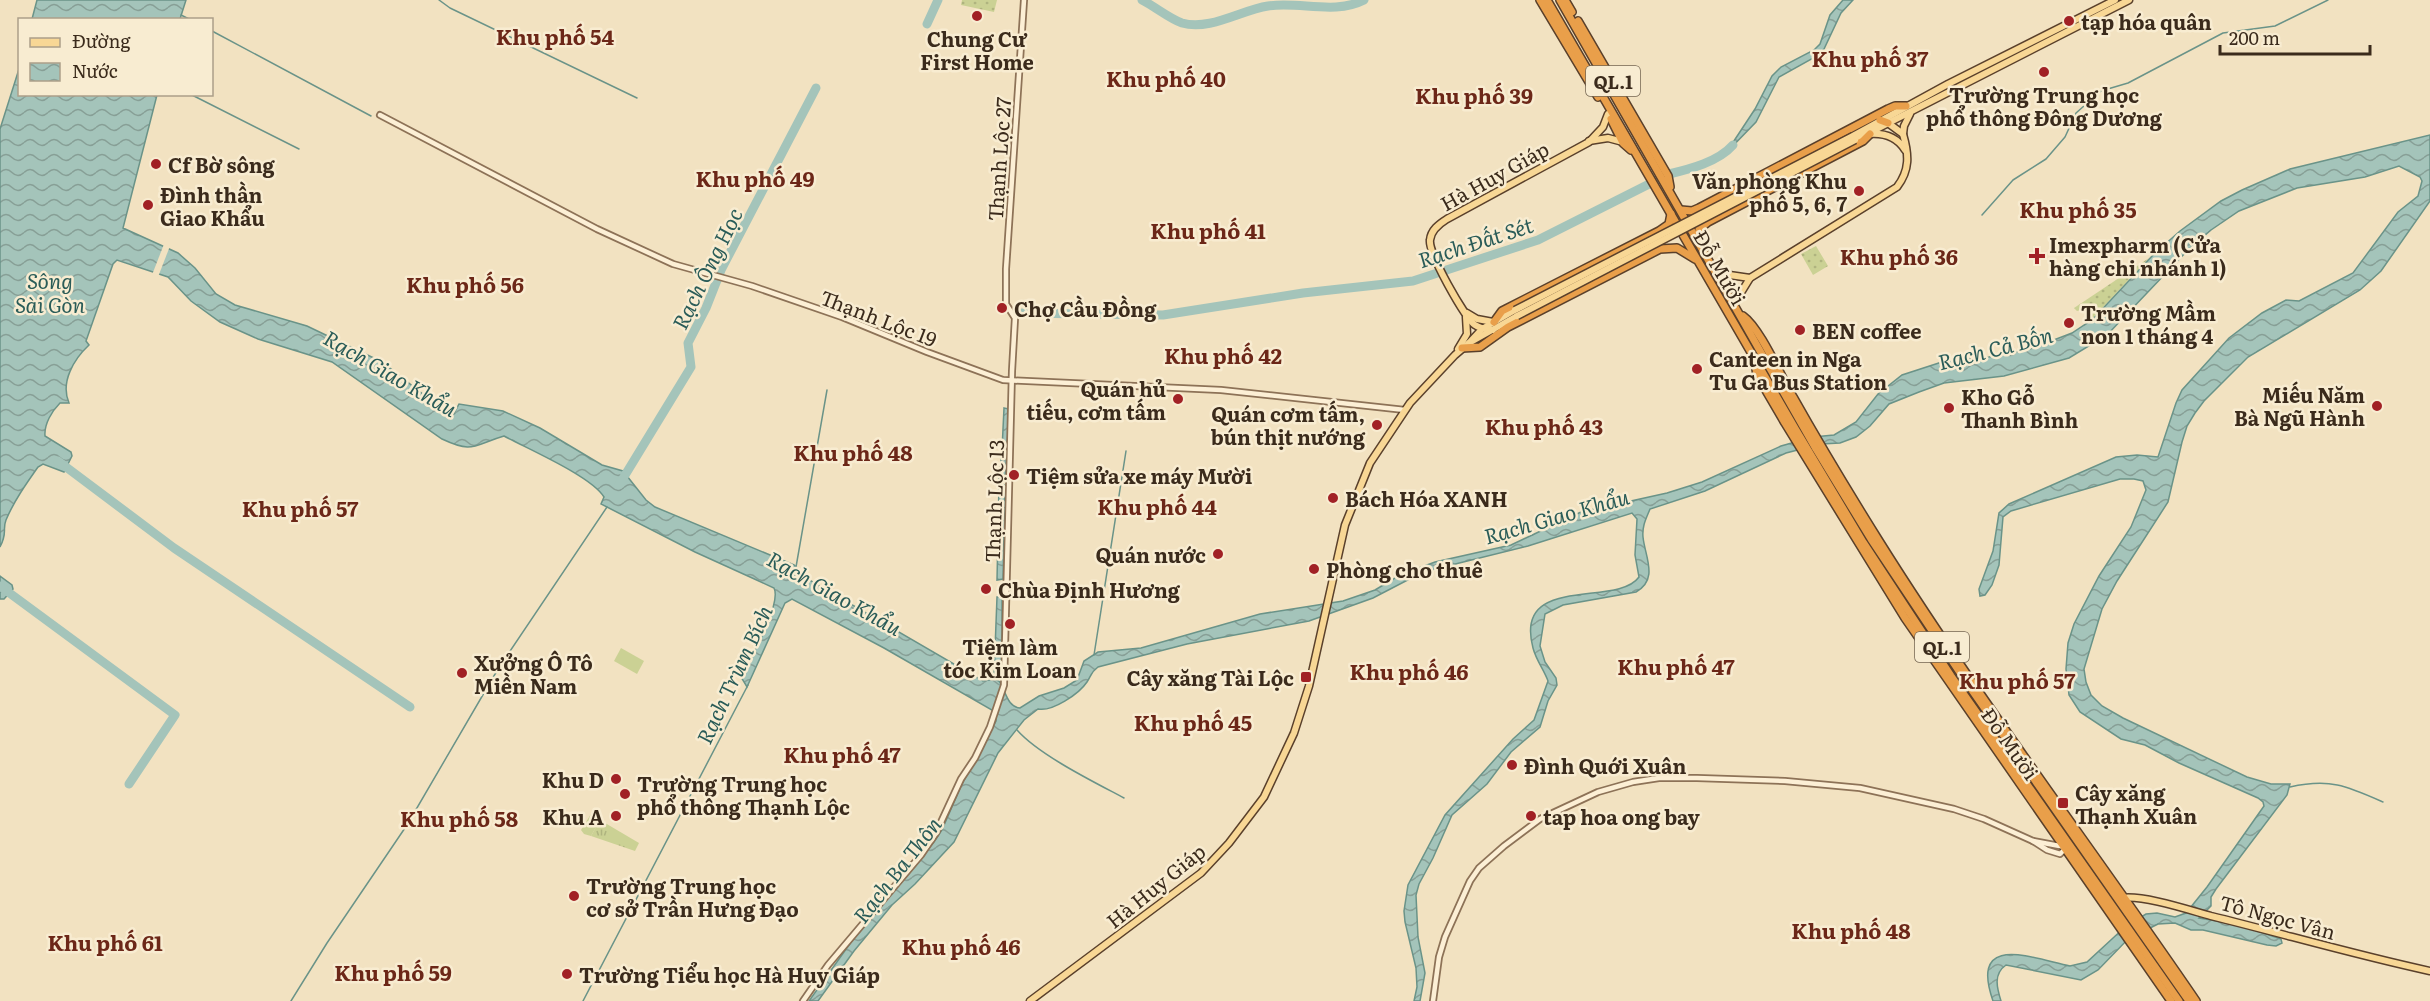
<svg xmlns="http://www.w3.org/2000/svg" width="2430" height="1001" font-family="Literata,serif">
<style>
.grass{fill:url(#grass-tufts)}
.park{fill:url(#park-dots)}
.pitch{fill:#cbd194}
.water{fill:url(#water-waves);stroke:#6a9388;stroke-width:1.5}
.pier{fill:#f2e2c1}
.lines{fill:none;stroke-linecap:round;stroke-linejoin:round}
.stream{stroke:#6a9388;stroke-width:1.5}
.river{stroke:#a4c4ba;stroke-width:9}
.minor-casing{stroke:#8d7257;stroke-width:8}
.major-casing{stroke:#5a402b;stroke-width:9}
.highway-casing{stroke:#5a402b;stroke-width:10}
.minor{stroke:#fcefd5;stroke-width:4.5}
.major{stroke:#f8d795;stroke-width:6}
.highway{stroke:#e99f4a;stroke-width:7}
.major-bridge-casing{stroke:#5a402b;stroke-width:9;stroke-linecap:butt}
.major-bridge{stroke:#f8d795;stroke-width:6}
.poi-dot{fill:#a12125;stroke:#f8ecd1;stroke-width:2}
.labels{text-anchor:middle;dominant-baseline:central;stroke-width:5;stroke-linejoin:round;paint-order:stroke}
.shield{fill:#f8ecd1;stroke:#746552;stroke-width:1.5}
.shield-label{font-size:18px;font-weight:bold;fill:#3b2b1c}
.poi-label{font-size:20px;font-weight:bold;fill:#3b2b1c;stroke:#f8ecd1;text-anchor:start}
.street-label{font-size:20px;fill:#3b2b1c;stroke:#f8ecd1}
.neighbourhood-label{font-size:21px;font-weight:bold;fill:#6c2718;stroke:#f8ecd1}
.water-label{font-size:21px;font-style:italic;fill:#2a5c58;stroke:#f8ecd1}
</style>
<defs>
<pattern id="grass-tufts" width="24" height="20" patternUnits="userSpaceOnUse" patternTransform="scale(1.5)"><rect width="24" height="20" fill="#cbd194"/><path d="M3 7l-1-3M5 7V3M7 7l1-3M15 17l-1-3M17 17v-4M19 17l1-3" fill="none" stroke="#afb47f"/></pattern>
<pattern id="park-dots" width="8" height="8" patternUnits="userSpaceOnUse" patternTransform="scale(1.5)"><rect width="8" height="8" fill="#cbd194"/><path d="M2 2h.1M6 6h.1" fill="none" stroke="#afb47f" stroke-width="1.8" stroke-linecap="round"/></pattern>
<pattern id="water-waves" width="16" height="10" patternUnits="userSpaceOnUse" patternTransform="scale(1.5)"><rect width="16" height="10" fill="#a4c4ba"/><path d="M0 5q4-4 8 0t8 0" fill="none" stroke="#879f96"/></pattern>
</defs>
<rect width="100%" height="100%" fill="#f2e2c1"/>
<path class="grass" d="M600 820 639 843 635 851 591 836Z"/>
<g class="park">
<path d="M962 0H997L994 12 961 5Z"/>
<path d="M1816 246 1828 266 1813 275 1801 254Z"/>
<path d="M2149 258 2091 320 2084 309 2077 311 2074 308Z"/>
</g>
<g class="pitch">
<path d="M621 648 644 661 637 674 614 661Z"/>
<path d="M591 814 600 820 591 836 584 834 581 830Z"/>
</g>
<g class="water">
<path d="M37 0H186L180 19H32Z"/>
<path d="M1843 0H1853L1841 13 1824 49 1817 56 1779 77 1756 122 1726 153 1755 109 1772 76 1781 67 1814 50 1820 44 1830 15Z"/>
<path d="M19 69 20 94 157 95 123 228 178 253 195 268 216 294 235 305 307 326 382 362 452 417 459 404 503 411 540 428 602 465 623 471 646 500 655 507 794 565 811 581 983 681 994 679 999 681C1006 691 1007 707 1020 708L1039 696 1064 688 1077 680 1084 661 1098 652 1141 648 1260 614 1343 601 1375 590 1400 575 1435 562 1511 545 1581 512 1667 493 1702 482 1781 446 1813 437 1834 435 1856 422 1878 394 1902 375 1951 359 1989 357 2030 349 2072 333 2093 319 2154 254 2180 231 2221 201 2242 190 2290 169 2430 135V201L2381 271 2360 290 2248 357 2204 401 2195 413 2187 426 2182 442 2168 502 2117 581 2102 609 2084 669 2086 682 2091 695 2102 706 2123 718 2247 777 2271 784H2290L2287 795 2216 889 2211 897V906L2199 918 2240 925 2281 939 2282 943 2276 946 2267 945 2203 930H2191L2175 923 2158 924 2128 939 2098 970 2081 980 2006 965C1993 974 1997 988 2001 1001H1993C1969 932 2032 958 2070 966L2087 962 2126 926 2146 914 2157 913 2175 917 2186 913 2207 887 2264 806 2263 802 2258 798 2179 763 2145 745 2121 739 2080 712 2069 695 2066 669 2068 643 2074 624 2099 576 2131 527 2146 490 2143 481 2134 479H2120L2011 511 2003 517 1999 565 1992 585 1985 595 1980 596 1979 589 1993 551 1999 513 2009 504 2116 457 2137 455 2158 457 2176 403 2182 390 2229 338 2262 313 2286 300 2299 301 2353 273 2398 212 2418 196 2422 181 2420 177 2399 166 2365 177 2297 188 2239 211 2211 230 2187 251 2107 335 2069 358 2004 376 1944 383 1919 392 1889 404 1870 426 1856 437 1840 443 1821 444 1786 453 1705 491 1650 509C1646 519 1642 526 1643 537 1645 557 1659 579 1636 592L1563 605 1545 614 1540 646 1545 662 1556 678 1557 685 1548 701 1540 727 1511 752 1487 784 1452 815 1433 858 1419 884 1416 895 1418 937 1425 973 1420 1001H1414L1417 987 1416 968 1405 922 1404 911 1408 885 1445 815 1513 739 1534 720 1548 681C1544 670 1536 660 1533 648 1513 573 1617 608 1639 577L1635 555 1637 519 1632 513 1528 546 1423 572 1373 598 1309 621 1187 644 1098 667C1091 672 1091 676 1087 682 1079 694 1052 712 1038 709L1024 720 998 753 954 842 915 884 892 905 854 951 818 1001H809L874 910 934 842 942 830 961 786 996 721V716L992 710 884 648 792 599 785 603 747 687 741 677C749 661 782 604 774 588L695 552 601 504 604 497C591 476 528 449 504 436 473 445 474 454 442 439L332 362 258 339 220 322 191 301 168 277 117 260 113 264 86 341 89 345C74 359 60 382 69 403H60C52 411 44 424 45 436L71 452 72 456 64 472 43 464 38 467C26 484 14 501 6 520 2 530 8 532 0 547V129Z"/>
<path d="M1004 408 1009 409 1007 450H1002Z"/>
<path d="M1002 451H1007L1005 481 999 479Z"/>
<path d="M999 483 1005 485 1004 533 998 534Z"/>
<path d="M1004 534 1003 579 997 580 998 535Z"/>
<path d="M0 576 12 585 13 589 4 599H0Z"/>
<path d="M997 597H1002V678L994 676Z"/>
</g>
<path class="pier" d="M164 244 170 246 158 277 152 275Z"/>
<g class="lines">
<g class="stream">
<path d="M439 0 450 8 637 98"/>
<path d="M181 15 191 20"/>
<path d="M212 31 371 116"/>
<path d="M190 94 299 149"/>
<path d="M1982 215 2013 180 2046 159 2065 137 2076 113 2101 91 2128 83 2223 33 2275 26 2328 0"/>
<path d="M796 567 827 390"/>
<path d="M1094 655 1126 451"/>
<path d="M1017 730C1039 755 1094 782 1124 798"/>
<path d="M2290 787C2330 778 2347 786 2383 802"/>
<path d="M291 1001 327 943 407 825 498 669 607 507"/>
<path d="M583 1001 748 685"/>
</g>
<g class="river">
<path d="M1142 0C1154 6 1170 19 1182 23 1210 31 1241 10 1268 6 1299 1 1335 15 1364 0"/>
<path d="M927 24 938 0"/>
<path d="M1017 313 1163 315 1303 293 1413 281 1538 240 1669 174C1690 169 1718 162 1733 145"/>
<path d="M58 461 174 548 410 707"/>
<path d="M619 485 691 367 688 343 706 308 721 270 816 88"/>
<path d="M0 586 175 715 129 784"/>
</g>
<defs>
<g id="minor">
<path d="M380 115 597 229 673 264 752 286 842 317 927 352 1003 380 1221 390 1405 410"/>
<path d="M2033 841 2065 847"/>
<path d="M803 1001 828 965 921 855 936 833 961 779 975 758 990 727 1004 685 1012 371 1015 318 1006 304V269L1024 0"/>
<path d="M1433 1001 1439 957 1445 937 1470 881 1479 868 1504 846 1540 819 1598 792 1633 782 1659 778H1697L1785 781 1860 788 1954 809 1984 819 2033 841 2047 850 2060 854 2065 849"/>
</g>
<g id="major">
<path d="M1870 134C1885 133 1897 137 1905 150"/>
<path d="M1903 134 1904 126 1910 114"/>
<path d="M1853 136 1948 84 2115 0"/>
<path d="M1855 140 2129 0"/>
<path d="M1589 141 1608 138 1623 142"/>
<path d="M1716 273 1750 278"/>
<path d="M1734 304 1750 278 1897 187C1910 170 1909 155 1903 134L1888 123"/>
<path d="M1467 313 1477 319 1493 322"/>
<path d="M1493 330C1487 329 1481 329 1475 325 1465 318 1428 253 1430 240 1431 230 1439 224 1447 219L1589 142 1603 127 1608 114"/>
<path d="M1469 343 1482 329 1515 310"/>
<path d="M1458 349 1467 334 1466 317"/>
<path d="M2122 898C2144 895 2189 910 2211 916 2284 934 2356 955 2430 971"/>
<path d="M1030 1001 1201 873 1229 843 1264 797 1294 733 1309 686 1345 525 1370 463 1410 403 1455 355 1469 343 1517 316"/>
</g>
<g id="highway">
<path d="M1540 0 1598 97"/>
<path d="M1547 0 1796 430 1863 542 1951 676 2179 1001"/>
<path d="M1560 0 1816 449 1871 539 1965 680 2189 1001"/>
<path d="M1565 0 1572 12"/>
<path d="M1578 21 1668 176 1670 187"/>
<path d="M1611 119 1623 143 1631 150"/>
<path d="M1880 120 1888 123"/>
<path d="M1681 210 1692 211 1699 208 1888 109 1895 106H1906"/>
<path d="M1699 239V229L1708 222 1863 141 1870 134"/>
<path d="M1743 316C1760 328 1781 377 1793 397 1820 445 1849 493 1879 541 1978 699 2091 847 2196 1001"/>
<path d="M1494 322 1502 311 1659 231 1669 224 1671 214"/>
<path d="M1462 348 1480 347 1508 327 1660 249 1677 248 1695 259"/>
<path d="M1755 363 1757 375 1785 423 1905 618 2171 1001"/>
</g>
</defs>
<use href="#minor" class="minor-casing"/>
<use href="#major" class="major-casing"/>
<use href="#highway" class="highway-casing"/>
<use href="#minor" class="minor"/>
<use href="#major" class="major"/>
<use href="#highway" class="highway"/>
<defs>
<g id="major-bridge">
<path d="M1515 310 1853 136"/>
<path d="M1517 316 1855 140"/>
</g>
</defs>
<use href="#major-bridge" class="major-bridge-casing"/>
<use href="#major-bridge" class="major-bridge"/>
</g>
<g class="poi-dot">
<circle cx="977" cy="16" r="6"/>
<circle cx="2069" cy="21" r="6"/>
<circle cx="2044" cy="72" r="6"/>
<circle cx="156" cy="164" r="6"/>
<circle cx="1859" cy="191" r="6"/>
<circle cx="148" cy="205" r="6"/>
<path d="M2034 247h6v6h6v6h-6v6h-6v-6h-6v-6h6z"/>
<circle cx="1002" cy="308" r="6"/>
<circle cx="2069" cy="323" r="6"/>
<circle cx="1800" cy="330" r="6"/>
<circle cx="1697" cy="369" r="6"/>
<circle cx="1178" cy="399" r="6"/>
<circle cx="2377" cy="406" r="6"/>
<circle cx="1949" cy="408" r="6"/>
<circle cx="1377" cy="425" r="6"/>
<circle cx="1014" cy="475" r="6"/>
<circle cx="1333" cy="498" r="6"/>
<circle cx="1218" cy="554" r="6"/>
<circle cx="1314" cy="569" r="6"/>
<circle cx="986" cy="589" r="6"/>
<circle cx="1010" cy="624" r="6"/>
<circle cx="462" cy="673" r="6"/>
<rect x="1300" y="671" width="12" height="12" rx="3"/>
<circle cx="1512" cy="765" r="6"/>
<circle cx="616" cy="779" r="6"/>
<circle cx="625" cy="794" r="6"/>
<rect x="2057" y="797" width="12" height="12" rx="3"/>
<circle cx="616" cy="816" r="6"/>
<circle cx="1531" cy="816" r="6"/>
<circle cx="574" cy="896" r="6"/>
<circle cx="567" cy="974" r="6"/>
</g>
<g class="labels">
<g class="shield">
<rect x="1586" y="66" width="54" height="30" rx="4.5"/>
<rect x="1915" y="632" width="54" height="30" rx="4.5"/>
</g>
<g class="shield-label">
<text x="1613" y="81">QL.1</text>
<text x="1942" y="647">QL.1</text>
</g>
<g class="poi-label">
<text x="2081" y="21">tạp hóa quân</text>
<text x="977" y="38" text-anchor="middle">Chung Cư<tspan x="977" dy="23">First Home</tspan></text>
<text x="2044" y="94" text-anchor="middle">Trường Trung học<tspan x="2044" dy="23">phổ thông Đông Dương</tspan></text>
<text x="168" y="164">Cf Bờ sông</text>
<text x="1847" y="180" text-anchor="end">Văn phòng Khu<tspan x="1847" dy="23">phố 5, 6, 7</tspan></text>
<text x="160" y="194">Đình thần<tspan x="160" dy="23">Giao Khẩu</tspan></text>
<text x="2049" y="244">Imexpharm (Cửa<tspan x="2049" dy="23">hàng chi nhánh 1)</tspan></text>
<text x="1014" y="308">Chợ Cầu Đồng</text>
<text x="2081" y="312">Trường Mầm<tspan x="2081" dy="23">non 1 tháng 4</tspan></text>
<text x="1812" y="330">BEN coffee</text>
<text x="1709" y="358">Canteen in Nga<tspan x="1709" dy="23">Tu Ga Bus Station</tspan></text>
<text x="1166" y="388" text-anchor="end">Quán hủ<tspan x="1166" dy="23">tiếu, cơm tấm</tspan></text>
<text x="2365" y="394" text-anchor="end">Miếu Năm<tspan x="2365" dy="23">Bà Ngũ Hành</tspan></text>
<text x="1961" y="396">Kho Gỗ<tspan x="1961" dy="23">Thanh Bình</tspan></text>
<text x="1365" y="413" text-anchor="end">Quán cơm tấm,<tspan x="1365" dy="23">bún thịt nướng</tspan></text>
<text x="1026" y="475">Tiệm sửa xe máy Mười</text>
<text x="1345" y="498">Bách Hóa XANH</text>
<text x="1206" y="554" text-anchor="end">Quán nước</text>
<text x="1326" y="569">Phòng cho thuê</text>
<text x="998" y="589">Chùa Định Hương</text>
<text x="1010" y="646" text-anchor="middle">Tiệm làm<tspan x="1010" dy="23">tóc Kim Loan</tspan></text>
<text x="474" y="662">Xưởng Ô Tô<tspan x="474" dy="23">Miền Nam</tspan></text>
<text x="1294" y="677" text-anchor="end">Cây xăng Tài Lộc</text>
<text x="1524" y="765">Đình Quới Xuân</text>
<text x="604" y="779" text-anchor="end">Khu D</text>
<text x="637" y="783">Trường Trung học<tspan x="637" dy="23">phổ thông Thạnh Lộc</tspan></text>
<text x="2075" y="792">Cây xăng<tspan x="2075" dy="23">Thạnh Xuân</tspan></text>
<text x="604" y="816" text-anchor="end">Khu A</text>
<text x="1543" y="816">tap hoa ong bay</text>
<text x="586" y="885">Trường Trung học<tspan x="586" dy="23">cơ sở Trần Hưng Đạo</tspan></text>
<text x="579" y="974">Trường Tiểu học Hà Huy Giáp</text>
</g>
<g class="street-label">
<text transform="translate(998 159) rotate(-86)">Thạnh Lộc 27</text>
<text transform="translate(1494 175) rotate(-29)">Hà Huy Giáp</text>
<text transform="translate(1721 267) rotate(60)">Đỗ Mười</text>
<text transform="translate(879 317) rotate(21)">Thạnh Lộc 19</text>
<text transform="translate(993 501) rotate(-88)">Thạnh Lộc 13</text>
<text transform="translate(2011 743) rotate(55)">Đỗ Mười</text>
<text transform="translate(1155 885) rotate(-39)">Hà Huy Giáp</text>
<text transform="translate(2278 916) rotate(15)">Tô Ngọc Vân</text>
</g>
<g class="neighbourhood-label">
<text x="555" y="35">Khu phố 54</text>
<text x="1870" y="57">Khu phố 37</text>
<text x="1166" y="77">Khu phố 40</text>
<text x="1474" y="94">Khu phố 39</text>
<text x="755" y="177">Khu phố 49</text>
<text x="2078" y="208">Khu phố 35</text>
<text x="1208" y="229">Khu phố 41</text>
<text x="1899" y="255">Khu phố 36</text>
<text x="465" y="283">Khu phố 56</text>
<text x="1223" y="354">Khu phố 42</text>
<text x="1544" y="425">Khu phố 43</text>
<text x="853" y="451">Khu phố 48</text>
<text x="1157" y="505">Khu phố 44</text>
<text x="300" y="507">Khu phố 57</text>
<text x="1676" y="665">Khu phố 47</text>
<text x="1409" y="670">Khu phố 46</text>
<text x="2017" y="679">Khu phố 57</text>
<text x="1193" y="721">Khu phố 45</text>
<text x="842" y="753">Khu phố 47</text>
<text x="459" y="817">Khu phố 58</text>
<text x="1851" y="929">Khu phố 48</text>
<text x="105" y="941">Khu phố 61</text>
<text x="961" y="945">Khu phố 46</text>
<text x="393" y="971">Khu phố 59</text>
</g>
<g class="water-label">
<text transform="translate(1475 241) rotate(-18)">Rạch Đất Sét</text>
<text transform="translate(706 268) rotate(-64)">Rạch Ông Học</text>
<text x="50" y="279">Sông<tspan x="50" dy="24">Sài Gòn</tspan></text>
<text transform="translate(1995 347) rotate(-14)">Rạch Cả Bốn</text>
<text transform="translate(391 372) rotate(30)">Rạch Giao Khẩu</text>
<text transform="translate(1556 515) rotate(-16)">Rạch Giao Khẩu</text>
<text transform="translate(835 592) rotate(29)">Rạch Giao Khẩu</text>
<text transform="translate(733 674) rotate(-65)">Rạch Trùm Bích</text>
<text transform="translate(896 869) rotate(-52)">Rạch Ba Thôn</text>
</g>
</g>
<rect x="18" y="18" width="195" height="78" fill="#f8ecd1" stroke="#ac9f89" stroke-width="1.5"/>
<rect x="30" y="38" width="30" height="9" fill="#f8d795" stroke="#ac9f89" stroke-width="1.5"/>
<text x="72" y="48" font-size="18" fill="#3b2b1c">Đường</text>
<rect x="30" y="63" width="30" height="18" fill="url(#water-waves)" stroke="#ac9f89" stroke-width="1.5"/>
<text x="72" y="78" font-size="18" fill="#3b2b1c">Nước</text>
<path d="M2220 45v9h150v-9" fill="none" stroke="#3b2b1c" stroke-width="3"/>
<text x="2229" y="45" font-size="18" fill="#3b2b1c" stroke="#f8ecd1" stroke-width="4.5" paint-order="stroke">200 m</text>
</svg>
